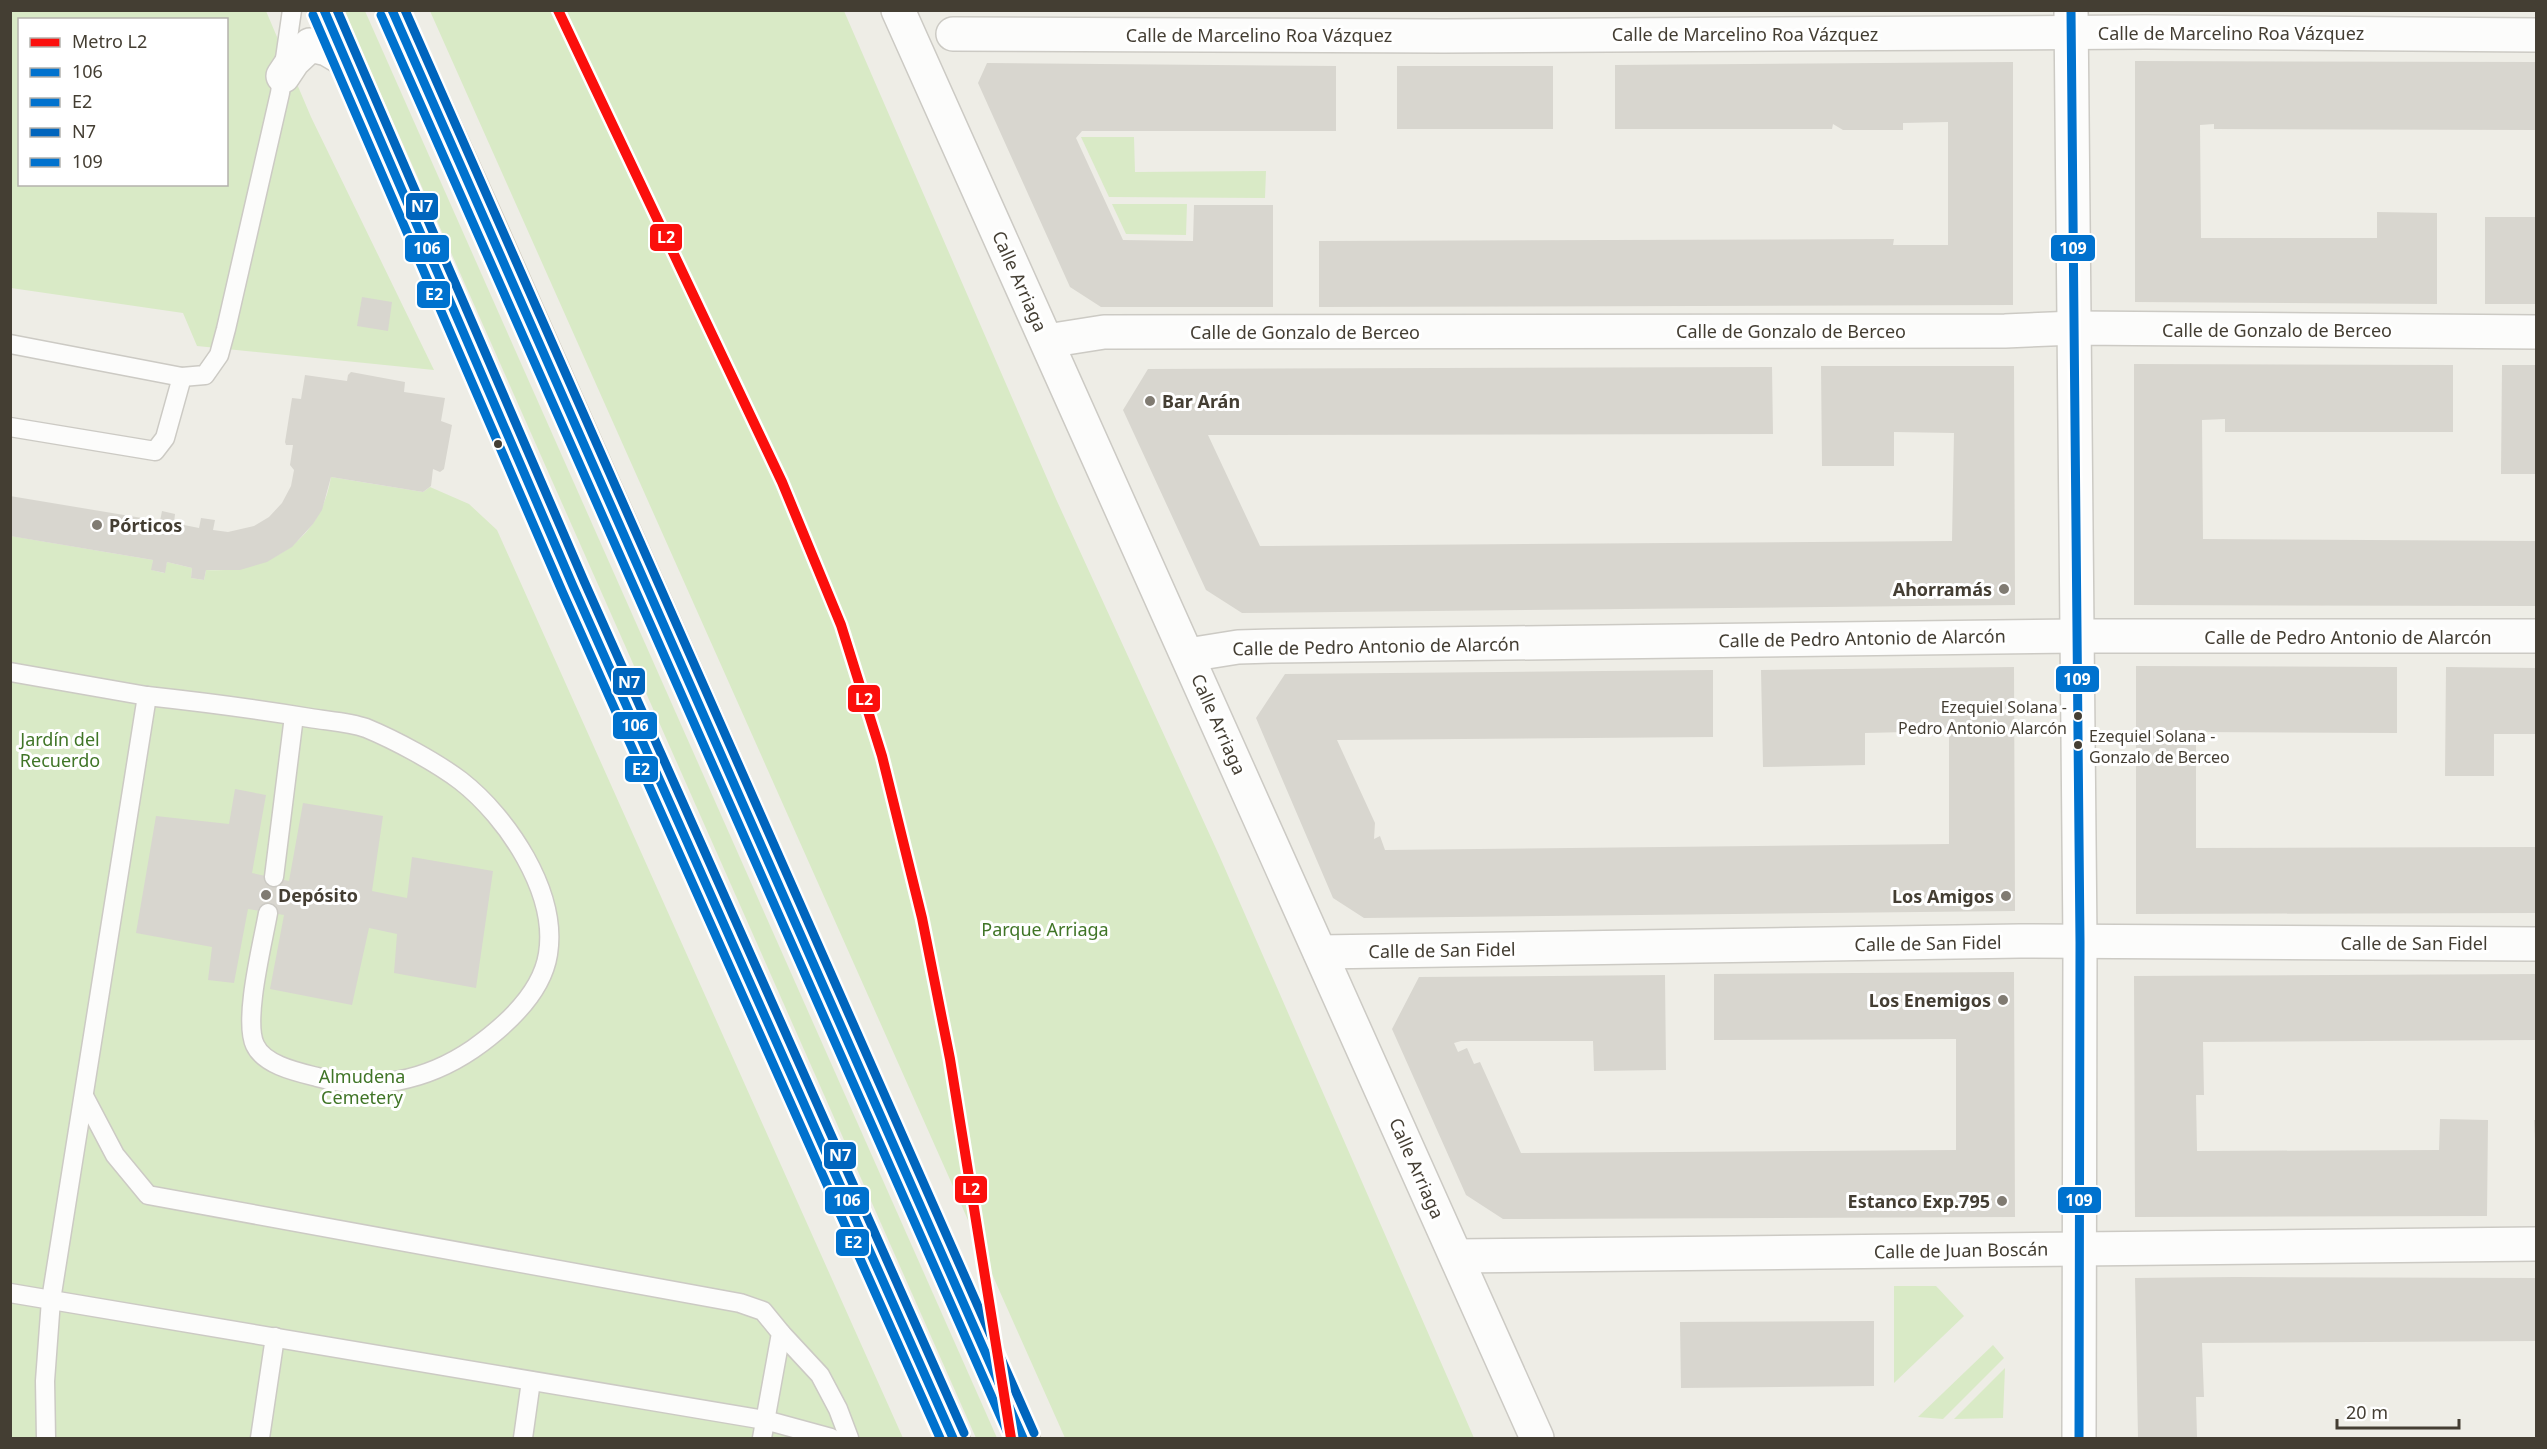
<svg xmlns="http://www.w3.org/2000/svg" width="2547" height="1449" font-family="'Noto Sans',sans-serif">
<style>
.green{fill:#d9eac6;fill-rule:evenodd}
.building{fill:#d8d6cf}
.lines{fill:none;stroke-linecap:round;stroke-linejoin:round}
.service-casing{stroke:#cccac4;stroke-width:21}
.minor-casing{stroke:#cccac4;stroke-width:36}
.secondary-casing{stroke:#cecabd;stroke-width:36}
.service{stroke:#fcfcfb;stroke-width:18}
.minor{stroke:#fcfcfb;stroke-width:33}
.secondary{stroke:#f6f4ed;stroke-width:33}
.bus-1-casing{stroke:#fff;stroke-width:14}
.bus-2-casing{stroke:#fff;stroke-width:14}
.bus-3-casing{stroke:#fff;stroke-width:14}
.bus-4-casing{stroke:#fff;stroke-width:14}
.bus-1{stroke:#0072ce;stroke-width:9}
.bus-2{stroke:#0072ce;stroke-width:9}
.bus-3{stroke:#0065bd;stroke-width:9}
.bus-4{stroke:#0072ce;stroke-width:9}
.metro-1-casing{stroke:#fff;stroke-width:15}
.metro-1{stroke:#fb0f0c;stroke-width:10}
.poi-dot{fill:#807b72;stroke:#fff;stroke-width:2}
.bus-dot{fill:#443e33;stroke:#fff;stroke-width:2}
.labels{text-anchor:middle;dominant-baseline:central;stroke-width:6;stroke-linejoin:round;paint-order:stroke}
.bus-label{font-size:16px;fill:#443e33;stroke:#fff;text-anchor:end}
.street-label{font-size:18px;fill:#443e33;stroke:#fff}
.poi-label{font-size:18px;font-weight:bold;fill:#443e33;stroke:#fff;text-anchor:end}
.park-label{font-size:18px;fill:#407527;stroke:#fff}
.line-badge{stroke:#fff;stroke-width:2}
.badge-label{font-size:16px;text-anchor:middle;font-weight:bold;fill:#fff}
</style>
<rect width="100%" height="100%" fill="#eeede6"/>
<g class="green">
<path d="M11 11H266L311 117 434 370 197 346 183 313 11 288ZM20 20H226V184H20Z"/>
<path d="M344 11H365L997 1438H976Z"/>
<path d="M430 11H844L1056 499 1219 855 1474 1438H1065Z"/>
<path d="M1081 137H1134L1135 172 1266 171 1265 198 1109 197Z"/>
<path d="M1112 204H1187L1186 235 1126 234Z"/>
<path d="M331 477 423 492 430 487 469 504 497 530 903 1438H11V536L153 560 152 570 164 573 167 562 192 568 191 578 204 580 206 570C268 574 321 540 331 477Z"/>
<path d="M1894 1286H1936L1964 1316 1894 1383Z"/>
<path d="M1993 1345 2004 1358 1943 1419 1918 1417Z"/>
<path d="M2005 1368 2003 1418 1954 1419Z"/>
</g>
<g class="building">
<path d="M2135 61 2536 62V130L2214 129V124L2200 125 2201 238H2377V212L2437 213V304L2135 302Z"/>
<path d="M2013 62V305L1319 307V241L1894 239 1893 245H1948V122L1903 123V130H1843L1833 124 1832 129H1615V65Z"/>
<path d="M987 63 1336 66V131H1082L1076 138 1123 240 1193 241 1194 205H1273V307H1101L1070 287 978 83Z"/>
<rect x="1397" y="66" width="156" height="63"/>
<rect x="2485" y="217" width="51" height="87"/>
<path d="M362 297 392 302 388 331 357 326Z"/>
<path d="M2134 364 2453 365V432H2225V419L2202 420 2203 539 2536 541V606L2134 605Z"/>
<path d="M2502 365H2536V474H2501Z"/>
<path d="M1821 366H2014L2015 605 1242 613 1206 590 1123 410 1148 369 1772 367 1773 434 1208 435 1260 546 1952 541 1954 433 1894 432V466H1822Z"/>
<path d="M351 372 405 382 404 392 445 398 441 421 452 425 444 469 440 472 433 469 431 486 423 492 331 477 322 510 313 524 292 547 267 562 240 570H206L204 580 191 578 192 568 167 562 165 573 151 570 153 560 10 536V496L160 521 162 511 175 514 174 523 199 528 201 518 215 520 213 530 228 532 254 526 269 517 282 503 291 486 294 470 290 465 293 445H286L285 442 292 398 301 399 305 375 347 381 348 375Z"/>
<path d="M2136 666 2397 667V733L2196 732V848L2536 847V913L2136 914Z"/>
<path d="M2014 667 2015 911 1364 918 1333 898 1256 718 1285 674 1713 670V737L1337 740 1375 823 1374 839 1380 836 1385 850 1949 844V731L1865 733V765L1763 767 1761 670Z"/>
<path d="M2446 667 2536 668V734H2494V776H2445Z"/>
<path d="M235 789 266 795 252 873 289 881 303 803 383 816 372 891 407 898 412 857 493 871 476 988 394 973 397 934 369 928 352 1005 270 989 284 915 248 909 234 983 208 980 212 947 136 933 156 816 229 824Z"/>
<path d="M2014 972 2015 1217 1503 1219 1466 1195 1392 1029 1419 977 1665 975 1666 1070 1594 1071 1593 1041H1461L1454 1043 1458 1052 1467 1048 1474 1064 1480 1062 1521 1153 1956 1150V1039L1714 1040V974Z"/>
<path d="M2536 974V1040L2203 1042 2204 1095H2196L2197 1151 2439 1150 2440 1119 2488 1120 2487 1216 2135 1217 2134 976Z"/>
<path d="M2534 1120H2536V1139H2535Z"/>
<path d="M2235 1277 2536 1278V1341L2202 1343 2204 1397H2196L2197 1438H2138L2135 1278Z"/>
<path d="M1874 1321V1386L1681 1388 1680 1322Z"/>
</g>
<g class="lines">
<defs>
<g id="service">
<path d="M10 344 182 377 205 375 219 355 226 329 280 93 292 10"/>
<path d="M10 427 155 451 165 438 182 377"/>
<path d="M10 672 147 696 51 1300 45 1381 46 1438"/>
<path d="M147 696C202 702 256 709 310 718 328 721 349 722 366 728 395 740 436 762 461 781 507 817 558 892 548 954 542 993 504 1027 473 1049 426 1081 372 1092 317 1077 297 1072 264 1065 255 1045 243 1020 263 942 268 913"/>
<path d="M274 877 294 716"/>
<path d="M85 1098 115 1155 148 1195 740 1303 763 1311 781 1333 762 1438"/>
<path d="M10 1293 765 1420 831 1438"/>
<path d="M781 1333 820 1375 838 1409 849 1438"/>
<path d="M260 1438 275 1337"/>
<path d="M523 1438 531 1381"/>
</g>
<g id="minor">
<path d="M898 10 1537 1438"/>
<path d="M2071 10 2080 942 2079 1438"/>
<path d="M953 34 1444 36 2146 32 2536 35"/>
<path d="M283 76 293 61 310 45 327 49 344 59"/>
<path d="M1047 341 1104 332 2005 331 2075 328 2536 332"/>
<path d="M1188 655 1238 647 1274 646 2076 636H2536"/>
<path d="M1320 952 2020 941 2536 944"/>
<path d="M1457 1256 2536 1244"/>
</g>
<g id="secondary">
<path d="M324 10 573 586 953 1438"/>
<path d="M392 10 487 221 1023 1438"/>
</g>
</defs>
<use href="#service" class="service-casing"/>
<use href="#minor" class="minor-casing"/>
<use href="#secondary" class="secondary-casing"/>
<use href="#service" class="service"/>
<use href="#minor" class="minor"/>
<use href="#secondary" class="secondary"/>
<defs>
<g id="bus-1">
<path d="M324 10 573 586 953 1438"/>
<path d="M392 10 1023 1438"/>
</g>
<g id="bus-2">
<path d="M313 15 562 591 940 1438"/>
<path d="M381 15 1010 1438"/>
</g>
<g id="bus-3">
<path d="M337 10 584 581 964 1433"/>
<path d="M405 10 1034 1433"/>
</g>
<path id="bus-4" d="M2071 10 2080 942 2079 1438"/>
</defs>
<use href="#bus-1" class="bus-1-casing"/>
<use href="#bus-2" class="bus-2-casing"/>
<use href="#bus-3" class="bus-3-casing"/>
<use href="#bus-4" class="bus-4-casing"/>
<use href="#bus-1" class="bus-1"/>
<use href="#bus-2" class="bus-2"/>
<use href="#bus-3" class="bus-3"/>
<use href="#bus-4" class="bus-4"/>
<defs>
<path id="metro-1" d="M558 10 782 482 841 625 882 756 922 918 950 1059 1011 1438"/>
</defs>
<use href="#metro-1" class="metro-1-casing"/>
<use href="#metro-1" class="metro-1"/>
</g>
<g class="poi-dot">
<circle cx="1150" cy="401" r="6"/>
<circle cx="97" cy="525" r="6"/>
<circle cx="2004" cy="589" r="6"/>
<circle cx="266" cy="895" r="6"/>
<circle cx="2006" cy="896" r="6"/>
<circle cx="2003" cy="1000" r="6"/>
<circle cx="2002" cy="1201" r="6"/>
</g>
<g class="bus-dot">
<circle cx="498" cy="444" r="5"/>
<circle cx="2078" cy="716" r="5"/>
<circle cx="2078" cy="745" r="5"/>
</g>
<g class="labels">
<g class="bus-label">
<text x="2067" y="707">Ezequiel Solana -<tspan x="2067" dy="21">Pedro Antonio Alarcón</tspan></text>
<text x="2089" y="736" text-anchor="start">Ezequiel Solana -<tspan x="2089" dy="21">Gonzalo de Berceo</tspan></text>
</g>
<g class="street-label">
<text x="2231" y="33">Calle de Marcelino Roa Vázquez</text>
<text x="1745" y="34">Calle de Marcelino Roa Vázquez</text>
<text x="1259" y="35">Calle de Marcelino Roa Vázquez</text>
<text transform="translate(1020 281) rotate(66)">Calle Arriaga</text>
<text x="2277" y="330">Calle de Gonzalo de Berceo</text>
<text x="1791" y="331">Calle de Gonzalo de Berceo</text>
<text x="1305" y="332">Calle de Gonzalo de Berceo</text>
<text x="2348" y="637">Calle de Pedro Antonio de Alarcón</text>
<text transform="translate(1862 638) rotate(-1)">Calle de Pedro Antonio de Alarcón</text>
<text transform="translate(1376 646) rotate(-1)">Calle de Pedro Antonio de Alarcón</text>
<text transform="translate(1219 724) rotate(66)">Calle Arriaga</text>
<text transform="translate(1928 943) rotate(-1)">Calle de San Fidel</text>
<text x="2414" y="943">Calle de San Fidel</text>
<text transform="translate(1442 950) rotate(-1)">Calle de San Fidel</text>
<text transform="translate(1417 1168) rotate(66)">Calle Arriaga</text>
<text transform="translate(1961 1250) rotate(-1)">Calle de Juan Boscán</text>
</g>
<g class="poi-label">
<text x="1162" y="401" text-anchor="start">Bar Arán</text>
<text x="109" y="525" text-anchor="start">Pórticos</text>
<text x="1992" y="589">Ahorramás</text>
<text x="278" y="895" text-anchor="start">Depósito</text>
<text x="1994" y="896">Los Amigos</text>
<text x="1991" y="1000">Los Enemigos</text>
<text x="1990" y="1201">Estanco Exp.795</text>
</g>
<g class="park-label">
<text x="60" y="739">Jardín del<tspan x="60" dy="21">Recuerdo</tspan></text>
<text x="1045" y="929">Parque Arriaga</text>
<text x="362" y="1076">Almudena<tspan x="362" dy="21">Cemetery</tspan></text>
</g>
</g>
<g class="line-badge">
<rect x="405" y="192" width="34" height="29" rx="6" fill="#0065bd"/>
<rect x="649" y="223" width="34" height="29" rx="6" fill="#fb0f0c"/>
<rect x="2050" y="234" width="46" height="28" rx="6" fill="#0072ce"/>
<rect x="404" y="234" width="46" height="29" rx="6" fill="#0072ce"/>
<rect x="416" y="280" width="35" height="29" rx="6" fill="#0072ce"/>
<rect x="2055" y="665" width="45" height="28" rx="6" fill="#0072ce"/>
<rect x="612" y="667" width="34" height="29" rx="6" fill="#0065bd"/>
<rect x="847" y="684" width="34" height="29" rx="6" fill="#fb0f0c"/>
<rect x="612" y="711" width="46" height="29" rx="6" fill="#0072ce"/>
<rect x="624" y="755" width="35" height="28" rx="6" fill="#0072ce"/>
<rect x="823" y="1141" width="34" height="29" rx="6" fill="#0065bd"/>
<rect x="954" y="1175" width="34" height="29" rx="6" fill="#fb0f0c"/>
<rect x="2057" y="1186" width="45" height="28" rx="6" fill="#0072ce"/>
<rect x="824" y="1186" width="46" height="29" rx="6" fill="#0072ce"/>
<rect x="835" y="1228" width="35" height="29" rx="6" fill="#0072ce"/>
</g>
<g class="badge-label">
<text x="422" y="212">N7</text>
<text x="666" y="243">L2</text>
<text x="2073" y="254">109</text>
<text x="427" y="254">106</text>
<text x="434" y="300">E2</text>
<text x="2077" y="685">109</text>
<text x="629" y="688">N7</text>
<text x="864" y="705">L2</text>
<text x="635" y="731">106</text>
<text x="641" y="775">E2</text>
<text x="840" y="1161">N7</text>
<text x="971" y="1195">L2</text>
<text x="2079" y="1206">109</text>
<text x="847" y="1206">106</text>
<text x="853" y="1248">E2</text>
</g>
<rect width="2547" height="1449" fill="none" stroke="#443e33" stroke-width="24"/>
<rect x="18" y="18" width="210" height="168" fill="#ffffff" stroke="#b4b2ad" stroke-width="1.5"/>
<rect x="30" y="38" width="30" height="9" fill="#fb0f0c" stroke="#b4b2ad" stroke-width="1.5"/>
<text x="72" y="48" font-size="18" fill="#443e33">Metro L2</text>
<rect x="30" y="68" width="30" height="9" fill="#0072ce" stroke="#b4b2ad" stroke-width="1.5"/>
<text x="72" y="78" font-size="18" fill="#443e33">106</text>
<rect x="30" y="98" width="30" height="9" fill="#0072ce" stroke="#b4b2ad" stroke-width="1.5"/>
<text x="72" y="108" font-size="18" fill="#443e33">E2</text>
<rect x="30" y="128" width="30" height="9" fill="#0065bd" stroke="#b4b2ad" stroke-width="1.5"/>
<text x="72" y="138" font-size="18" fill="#443e33">N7</text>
<rect x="30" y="158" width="30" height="9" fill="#0072ce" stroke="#b4b2ad" stroke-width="1.5"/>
<text x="72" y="168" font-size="18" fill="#443e33">109</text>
<path d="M2337 1419v9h122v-9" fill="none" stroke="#443e33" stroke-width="3"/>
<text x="2346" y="1419" font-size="18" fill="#443e33" stroke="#ffffff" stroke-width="4.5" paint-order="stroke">20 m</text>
</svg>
